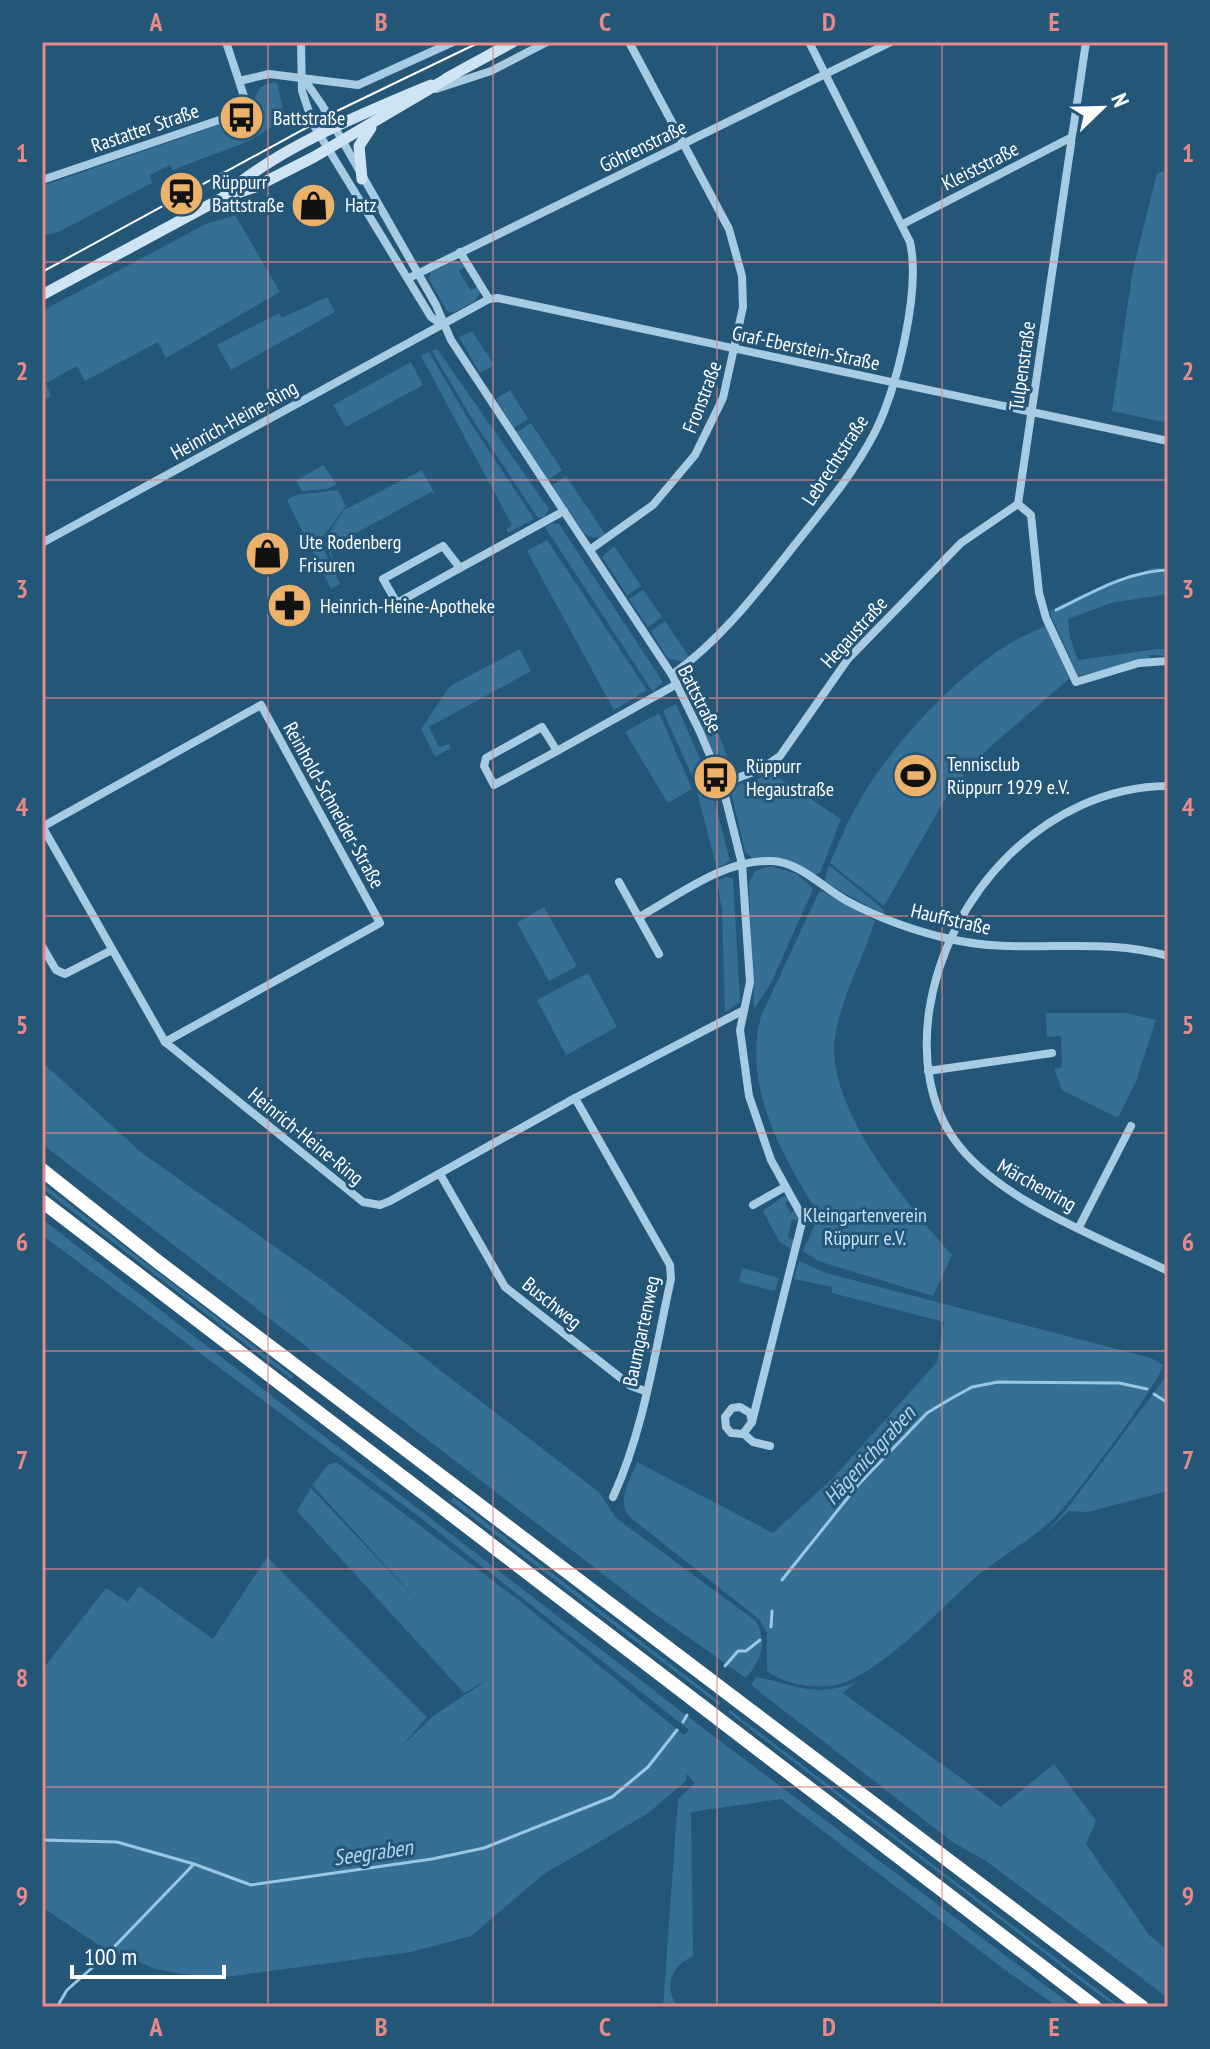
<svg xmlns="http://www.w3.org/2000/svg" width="1210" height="2049" font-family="'PT Sans Narrow',sans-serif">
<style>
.green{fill:#356f93}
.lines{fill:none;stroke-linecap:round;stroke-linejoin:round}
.stream{stroke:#9ac8e4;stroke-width:3}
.minor{stroke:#a6cbe3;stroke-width:8}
.secondary{stroke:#cfe4f3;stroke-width:11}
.motorway{stroke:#fff;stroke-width:14}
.tram{stroke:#fff;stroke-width:2}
.grid{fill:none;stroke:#e88989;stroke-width:2;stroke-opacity:0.55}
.labels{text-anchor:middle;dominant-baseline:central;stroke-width:6;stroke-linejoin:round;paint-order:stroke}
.poi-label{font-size:20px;fill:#fff;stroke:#245678;text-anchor:start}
.street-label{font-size:20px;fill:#fff;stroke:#245678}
.park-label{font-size:20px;fill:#c8e2f3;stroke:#245678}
.water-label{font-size:22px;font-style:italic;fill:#b1d5eb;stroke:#245678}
.neatline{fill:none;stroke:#e88989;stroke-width:3}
.grid-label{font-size:26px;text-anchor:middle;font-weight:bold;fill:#e88989}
</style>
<rect width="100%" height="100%" fill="#245678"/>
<g class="green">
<path d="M277 82 284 115 281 121 249 141 173 170 170 165 150 175 152 183 58 232 42 236V186L248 115C257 98 253 84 277 82Z"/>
<path d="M1168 170V423L1112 411 1133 269 1157 173Z"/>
<path d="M235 215 280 292 166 358 158 342 85 381 77 366 46 383 51 396 42 402V311L206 224Z"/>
<path d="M456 260 465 267 459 271 471 290 478 286 480 293 475 301 453 313 447 311 429 279 430 273Z"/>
<path d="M327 297 335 312 231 370 217 345 279 313 282 318Z"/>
<path d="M472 331 494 365 480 373 459 337Z"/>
<path d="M437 349 549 509 544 517 538 518 471 417 432 351Z"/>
<path d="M429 352 468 419 534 519 508 533 506 529 512 525 421 356Z"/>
<path d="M411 362 423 385 346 427 333 405Z"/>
<path d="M510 390 528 419 514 428 496 399Z"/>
<path d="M531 423 562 470 548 480 517 432Z"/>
<path d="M323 465 337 484 327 489 302 491 296 481Z"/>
<path d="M422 470 435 494 431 492 329 548 339 571 323 542 344 510Z"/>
<path d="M566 476 606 535C598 540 593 538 585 534L552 486Z"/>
<path d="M338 490 346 506 320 541 340 584 331 589 287 500 296 495Z"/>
<path d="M553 523 559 524 663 682 653 692 545 527Z"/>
<path d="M547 540 647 690 614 710 527 551Z"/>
<path d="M614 546 641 586 627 595 602 557Z"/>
<path d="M1152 568H1168V594L1111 603 1068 619 1070 638 1078 660 1157 649H1168V656L1150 655 1149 660 1078 676 1049 611Z"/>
<path d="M643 590 662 617 648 627 629 599Z"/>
<path d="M665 621 690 658 684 662 667 658 651 631Z"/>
<path d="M1047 626 1069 679 990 747 952 787 884 906 830 863C838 845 846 825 856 807 890 744 978 648 1047 626Z"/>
<path d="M520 649 531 671 429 727 439 747 449 744 451 748 435 757 421 729 450 686Z"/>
<path d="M702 690 732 769 726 772 721 770 689 697Z"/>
<path d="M676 704 709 780 697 787 663 711Z"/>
<path d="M659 713 692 789 668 803 625 732Z"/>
<path d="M771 773 841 819 820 873 813 875 788 860 753 858 745 852 731 792 742 782 745 785Z"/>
<path d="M710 784 730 861 717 869 697 792Z"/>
<path d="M829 865 884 910 883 914 824 882Z"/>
<path d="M771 866 797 874 813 889 771 983 754 1009 749 883 755 871Z"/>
<path d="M727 877 733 879 740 1002 725 1012 722 911 717 880Z"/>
<path d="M820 890 875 921C863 959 841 998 835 1037 825 1108 909 1206 952 1255L933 1296 818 1261 803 1251 819 1215C783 1157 742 1087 761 1016Z"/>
<path d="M544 907 577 966 549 981 517 923Z"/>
<path d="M588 973 617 1027 566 1055 537 1000Z"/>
<path d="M1046 1013H1126L1156 1020 1136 1081 1118 1118 1062 1090 1054 1069 1062 1067 1061 1036 1047 1037Z"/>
<path d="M42 1062 142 1153 328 1284 599 1492 616 1518 756 1621C768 1644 761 1660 746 1678L651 1611 42 1144Z"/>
<path d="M42 1183 293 1376 291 1379 42 1188Z"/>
<path d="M784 1196 790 1199 785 1203 791 1213 797 1209 799 1221 792 1219 788 1237 794 1240 792 1250 779 1241 763 1211Z"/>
<path d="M42 1219 712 1735 1074 2007H1058L1005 1970 781 1799 691 1812 693 1957C672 1963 662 1990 679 2007H663L678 1799 695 1783 687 1774 686 1781 647 1814 544 1874 471 1936 411 1952 211 1979 155 1969 97 1944 42 1907V1670L106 1588 128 1602 139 1586 213 1639 267 1557 427 1717 400 1748 433 1716 490 1678 464 1693 297 1511 311 1488 428 1612 312 1485 328 1465 336 1462 521 1602 684 1735 689 1730 426 1522 42 1235Z"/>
<path d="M799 1261 826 1273 1151 1358 1163 1365C1157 1387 1077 1494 1058 1514 1034 1539 1002 1555 976 1577 941 1608 887 1667 843 1683 820 1691 786 1685 767 1671V1633L760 1620 631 1518C615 1502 630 1481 637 1462L773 1533 833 1478 937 1362 944 1322 832 1293V1287L794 1279Z"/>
<path d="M742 1268 779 1278 775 1291 739 1282Z"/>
<path d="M1168 1374V1491L1088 1512 1069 1511 1045 1534 1066 1510Z"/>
<path d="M453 1497 720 1702 719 1705 451 1501Z"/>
<path d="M756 1677C795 1684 815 1699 856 1682L843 1693 1001 1807 1054 1764 1096 1821 1086 1844 1150 1936 1168 1950V1998L986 1861 951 1841 751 1685Z"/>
<path d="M730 1710 1070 1969 1121 2007 1106 2000 728 1712Z"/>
</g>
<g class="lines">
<g class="stream">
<path d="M1056 610C1091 593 1128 571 1168 570"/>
<path d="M1154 1394 1168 1403"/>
<path d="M782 1580 858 1485 927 1413 952 1398 972 1387 998 1382 1119 1383 1147 1389"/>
<path d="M771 1627 772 1611"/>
<path d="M725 1666 738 1651H746L760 1640"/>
<path d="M683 1722 687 1715"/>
<path d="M42 1840 117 1842 194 1864 251 1885 432 1859 484 1848 612 1797 648 1767 677 1730"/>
<path d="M115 1946 194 1864"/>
<path d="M57 2007 67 1990 101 1960"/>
</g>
<g class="minor">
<path d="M226 42 239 81"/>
<path d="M301 42 302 91 313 124 431 317 441 324"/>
<path d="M304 79 322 105 436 305 451 340 672 675 700 732 722 784 742 864 750 982 740 1030 749 1096 771 1160 803 1218 752 1422 743 1434 731 1433 726 1427 725 1417 732 1408 740 1407 750 1413 752 1422"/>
<path d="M436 89 491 71 547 42"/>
<path d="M42 180 240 113 245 100 239 81 269 74 358 85 453 42"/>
<path d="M903 224 1072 137"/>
<path d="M460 252 489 299"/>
<path d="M409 278 891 42"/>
<path d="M1018 504 1086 42"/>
<path d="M1018 504 1031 515 1039 593 1046 618 1076 682 1139 663 1168 661"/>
<path d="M42 543 489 299 498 298 1168 441"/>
<path d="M443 546 460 568 397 603 383 579Z"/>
<path d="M591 549 653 505 695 455 723 398 743 307 742 276 729 229 629 42"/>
<path d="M460 568 564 511"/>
<path d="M672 675C723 638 758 591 797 542 825 507 854 473 875 432 897 388 921 290 910 242L809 42"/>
<path d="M542 727 557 751 494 785 484 766 486 758Z"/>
<path d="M557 751 677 684"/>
<path d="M722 784 761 769 780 756 848 659 961 543 1018 504"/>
<path d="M1168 786C1045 787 946 895 929 1012 923 1055 928 1102 954 1139 996 1200 1101 1238 1168 1271"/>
<path d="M42 826 165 1042 363 1202 380 1205 390 1201 575 1098 742 1011"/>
<path d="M42 827 261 705 380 923 165 1042"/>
<path d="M619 882 659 954"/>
<path d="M639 917C679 895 724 859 772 861 800 862 823 888 847 901 879 918 914 931 950 939 1022 956 1096 935 1168 956"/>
<path d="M42 946 56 970 65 974 110 951"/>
<path d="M928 1071 1052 1053"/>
<path d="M575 1098 670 1265 671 1279C655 1351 644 1430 613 1497"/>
<path d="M440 1174 505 1287 631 1386 645 1391"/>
<path d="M753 1205 785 1187"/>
<path d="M1079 1227 1131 1126"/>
<path d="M744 1434 753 1442 770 1446"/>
</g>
<g class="secondary">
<path d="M447 78 513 42"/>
<path d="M362 179 359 146 371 128"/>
<path d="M225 195C277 148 366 112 431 85"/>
<path d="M42 295 222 198 255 187 314 157 453 75"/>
</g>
<g class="motorway">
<path d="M42 1170 157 1261 1142 2007"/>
<path d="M42 1201 1095 2007"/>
</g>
<path class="tram" d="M42 272 337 111 480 42"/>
</g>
<path class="grid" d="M268 42V2007M493 42V2007M717 42V2007M942 42V2007M42 262H1168M42 480H1168M42 698H1168M42 916H1168M42 1133H1168M42 1351H1168M42 1569H1168M42 1787H1168"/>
<defs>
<symbol id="bus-disc" viewBox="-11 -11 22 22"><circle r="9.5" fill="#edb26a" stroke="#245678"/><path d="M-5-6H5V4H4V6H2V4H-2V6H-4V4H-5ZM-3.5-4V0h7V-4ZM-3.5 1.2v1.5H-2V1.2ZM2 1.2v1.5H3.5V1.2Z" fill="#111"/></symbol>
<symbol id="station-disc" viewBox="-11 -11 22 22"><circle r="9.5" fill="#edb26a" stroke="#245678"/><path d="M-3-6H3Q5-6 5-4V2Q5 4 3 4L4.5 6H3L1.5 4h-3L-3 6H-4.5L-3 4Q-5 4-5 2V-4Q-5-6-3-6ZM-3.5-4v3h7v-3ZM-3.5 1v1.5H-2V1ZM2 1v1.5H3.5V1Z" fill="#111"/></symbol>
<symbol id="shop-disc" viewBox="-11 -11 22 22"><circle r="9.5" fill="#edb26a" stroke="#245678"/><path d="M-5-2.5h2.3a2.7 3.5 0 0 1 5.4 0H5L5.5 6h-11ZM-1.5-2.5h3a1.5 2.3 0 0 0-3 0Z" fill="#111"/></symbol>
<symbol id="pharmacy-disc" viewBox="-11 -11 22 22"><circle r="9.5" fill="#edb26a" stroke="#245678"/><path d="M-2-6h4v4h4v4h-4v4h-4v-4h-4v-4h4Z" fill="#111"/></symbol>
<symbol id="stadium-disc" viewBox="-11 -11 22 22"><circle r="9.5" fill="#edb26a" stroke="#245678"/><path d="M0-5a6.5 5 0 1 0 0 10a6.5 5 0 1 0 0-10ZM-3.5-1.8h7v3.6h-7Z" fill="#111"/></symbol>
</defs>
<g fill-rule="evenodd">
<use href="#bus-disc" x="216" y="92" width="51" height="51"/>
<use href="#station-disc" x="156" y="168" width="51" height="51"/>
<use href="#shop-disc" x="288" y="180" width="51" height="51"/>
<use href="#shop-disc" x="242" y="528" width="51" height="51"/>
<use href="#pharmacy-disc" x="264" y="580" width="51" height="51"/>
<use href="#stadium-disc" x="890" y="750" width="51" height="51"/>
<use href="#bus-disc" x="690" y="752" width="51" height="51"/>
</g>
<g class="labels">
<g class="poi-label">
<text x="273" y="118">Battstraße</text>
<text x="212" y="182">Rüppurr<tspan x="212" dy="23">Battstraße</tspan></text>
<text x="345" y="205">Hatz</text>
<text x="299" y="542">Ute Rodenberg<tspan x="299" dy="23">Frisuren</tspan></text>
<text x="320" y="606">Heinrich-Heine-Apotheke</text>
<text x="947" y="764">Tennisclub<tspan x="947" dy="23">Rüppurr 1929 e.V.</tspan></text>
<text x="746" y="766">Rüppurr<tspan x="746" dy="23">Hegaustraße</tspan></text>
</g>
<g class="street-label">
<text transform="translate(145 128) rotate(-19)">Rastatter Straße</text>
<text transform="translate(643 146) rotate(-26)">Göhrenstraße</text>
<text transform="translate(980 166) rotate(-27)">Kleiststraße</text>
<text transform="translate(806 348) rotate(12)">Graf-Eberstein-Straße</text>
<text transform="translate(1022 366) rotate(-82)">Tulpenstraße</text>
<text transform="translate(702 397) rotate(-69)">Fronstraße</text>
<text transform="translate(234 420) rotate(-29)">Heinrich-Heine-Ring</text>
<text transform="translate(835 460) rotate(-57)">Lebrechtstraße</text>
<text transform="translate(854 632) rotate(-48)">Hegaustraße</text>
<text transform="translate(700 699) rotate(63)">Battstraße</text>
<text transform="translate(334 805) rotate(61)">Reinhold-Schneider-Straße</text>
<text transform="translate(951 919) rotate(13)">Hauffstraße</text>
<text transform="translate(306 1136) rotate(39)">Heinrich-Heine-Ring</text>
<text transform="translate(1037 1185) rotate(29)">Märchenring</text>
<text transform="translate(552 1303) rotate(39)">Buschweg</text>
<text transform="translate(641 1331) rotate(-78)">Baumgartenweg</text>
</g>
<g class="park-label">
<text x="865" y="1215">Kleingartenverein<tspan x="865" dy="23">Rüppurr e.V.</tspan></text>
</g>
<g class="water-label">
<text transform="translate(869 1455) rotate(-48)">Hägenichgraben</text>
<text transform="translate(373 1852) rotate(-8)">Seegraben</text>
</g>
</g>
<rect width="1210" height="2049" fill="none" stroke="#245678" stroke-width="88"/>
<g transform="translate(1102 108) rotate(67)" stroke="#245678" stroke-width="6" paint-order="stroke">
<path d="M0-6L14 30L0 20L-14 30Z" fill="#ffffff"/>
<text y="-12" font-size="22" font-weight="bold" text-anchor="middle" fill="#ffffff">N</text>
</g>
<path d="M72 1965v12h152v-12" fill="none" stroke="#ffffff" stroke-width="4"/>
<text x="84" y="1965" font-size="24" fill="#ffffff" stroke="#245678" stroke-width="6" paint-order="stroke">100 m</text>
<rect x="44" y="44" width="1122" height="1961" class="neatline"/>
<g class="grid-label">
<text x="156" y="31">A</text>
<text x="381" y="31">B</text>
<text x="605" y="31">C</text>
<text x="829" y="31">D</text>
<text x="1054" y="31">E</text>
<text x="22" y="162">1</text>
<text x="1188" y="162">1</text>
<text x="22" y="380">2</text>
<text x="1188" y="380">2</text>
<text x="22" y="598">3</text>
<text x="1188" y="598">3</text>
<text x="22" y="816">4</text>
<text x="1188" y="816">4</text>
<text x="22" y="1034">5</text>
<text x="1188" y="1034">5</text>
<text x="22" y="1251">6</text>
<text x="1188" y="1251">6</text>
<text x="22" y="1469">7</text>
<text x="1188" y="1469">7</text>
<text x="22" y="1687">8</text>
<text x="1188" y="1687">8</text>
<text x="22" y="1905">9</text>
<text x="1188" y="1905">9</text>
<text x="156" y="2036">A</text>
<text x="381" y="2036">B</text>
<text x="605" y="2036">C</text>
<text x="829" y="2036">D</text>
<text x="1054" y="2036">E</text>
</g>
</svg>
